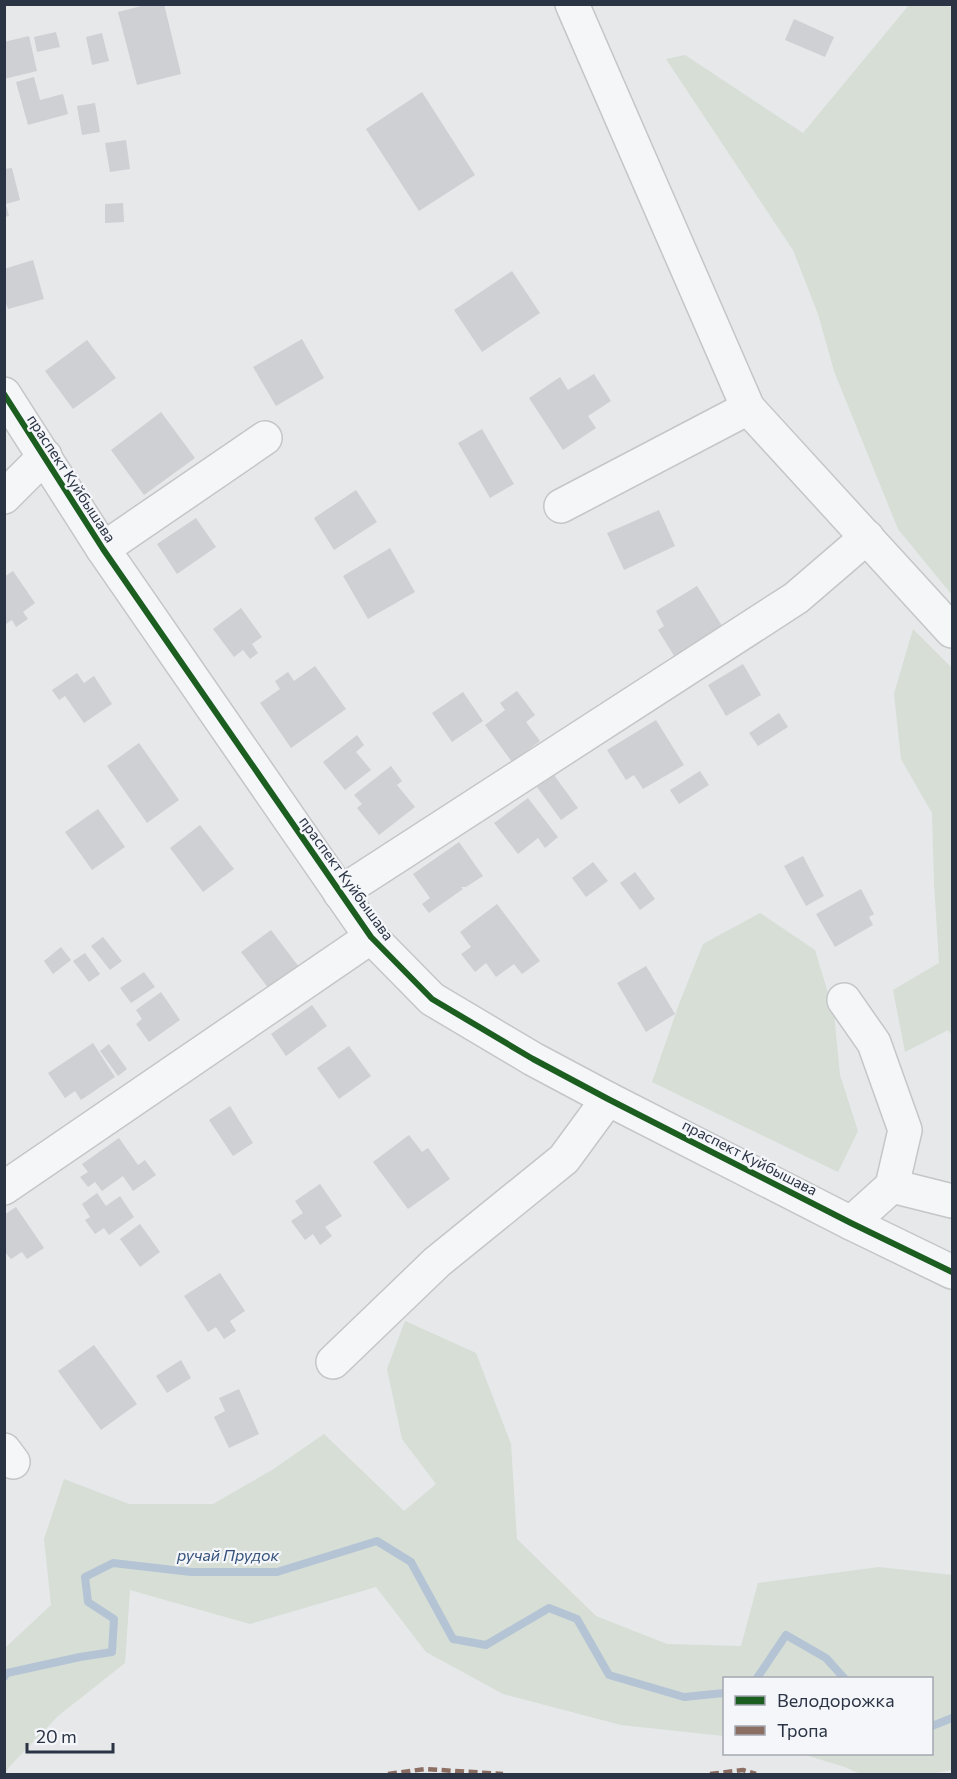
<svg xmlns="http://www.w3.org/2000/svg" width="957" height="1779" font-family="Commissioner,sans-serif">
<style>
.green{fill:#d6ded6}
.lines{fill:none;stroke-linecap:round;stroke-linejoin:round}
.stream{stroke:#b4c4d5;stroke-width:8}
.building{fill:#ced0d3}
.minor-casing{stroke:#c4c6c8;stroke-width:36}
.minor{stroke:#f5f6f7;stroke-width:33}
.quiet{stroke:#8d6e63;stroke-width:4.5;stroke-dasharray:9 4.5;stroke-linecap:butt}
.cycleway-casing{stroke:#f4f6f9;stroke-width:10}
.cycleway{stroke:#1b5e20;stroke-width:6}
.labels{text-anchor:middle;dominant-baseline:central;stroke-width:4.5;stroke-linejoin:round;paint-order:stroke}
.street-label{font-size:15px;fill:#2b3445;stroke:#f4f6f9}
.water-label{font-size:16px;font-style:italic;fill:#34527a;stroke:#f4f6f9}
</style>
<rect width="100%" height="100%" fill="#e6e8ea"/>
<g class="green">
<path d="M909 5H941L952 7V595L898 529 834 371 818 314 793 250 666 59 685 55 803 133Z"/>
<path d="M913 629 952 668V1035L948 1030 905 1052 893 990 939 963 934 883 932 813 901 759 894 694Z"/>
<path d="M760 913 815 950 834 1013 840 1075 858 1131 838 1172 652 1082 679 1004 703 944Z"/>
<path d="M405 1321 476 1353 511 1444 517 1539 596 1616 667 1644 741 1646 758 1583 879 1567 952 1575V1770L930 1774H860L845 1767 802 1754H932V1678H724V1736L621 1725 503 1694 426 1652 376 1587 250 1624 130 1590 125 1663 58 1716 10 1766 5 1774V1648L51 1605 44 1539 64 1479 129 1504H213L272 1470 324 1434 404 1511 436 1484 402 1439 387 1369Z"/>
</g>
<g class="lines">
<g class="stream">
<path d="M4 1677 7 1673 80 1657 112 1652 114 1619 88 1602 85 1577 113 1563 191 1572H277L377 1541 411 1562 453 1639 486 1645 549 1608 577 1619 609 1675 684 1697 724 1693"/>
<path d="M757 1678 786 1635 826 1658 844 1678"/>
<path d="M932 1726 952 1718"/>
</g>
</g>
<g class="building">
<path d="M149 4H164L181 74 137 85 118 12Z"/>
<path d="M794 19 834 37 825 57 785 40Z"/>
<path d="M56 32 60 47 37 52 34 37Z"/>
<path d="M102 33 109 61 92 65 86 37Z"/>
<path d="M29 36 37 71 4 79V42Z"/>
<path d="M34 77 40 100 63 94 68 114 28 125 16 82Z"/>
<path d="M422 92 475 175 419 211 366 129Z"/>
<path d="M95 103 100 132 82 135 77 106Z"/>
<path d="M126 140 130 169 110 172 105 143Z"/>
<path d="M12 168 20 200 6 204 9 216 4 217V169Z"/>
<path d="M123 203 124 222 105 223V204Z"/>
<path d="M33 260 44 299 8 309 4 298V269Z"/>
<path d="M512 271 540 313 482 352 454 310Z"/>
<path d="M302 339 324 378 276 406 253 367Z"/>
<path d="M87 340 116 378 73 409 45 371Z"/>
<path d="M594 374 611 401 588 416 596 428 563 450 529 398 560 377 568 390Z"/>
<path d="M161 412 195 458 144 495 111 450Z"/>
<path d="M482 429 514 484 490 498 458 443Z"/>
<path d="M356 490 377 522 334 550 314 518Z"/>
<path d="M659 510 675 546 624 570 607 533Z"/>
<path d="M196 518 216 547 177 574 157 544Z"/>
<path d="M390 548 415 592 368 619 343 576Z"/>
<path d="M13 571 35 603 23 612 28 619 16 627 12 620 6 624 4 621V577Z"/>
<path d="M697 586 724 629 676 659 658 630 664 626 656 611Z"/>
<path d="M241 608 262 637 252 644 258 653 250 659 243 650 234 657 213 629Z"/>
<path d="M743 664 761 695 726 716 708 685Z"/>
<path d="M315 666 346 709 291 748 260 703 280 689 275 681 288 672 294 681Z"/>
<path d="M77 673 84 683 94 676 112 704 84 723 65 696 59 700 52 690Z"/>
<path d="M517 691 535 715 526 722 540 741 512 762 485 725 505 710 500 703Z"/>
<path d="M463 692 483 721 452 742 432 713Z"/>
<path d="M779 713 788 727 758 746 749 733Z"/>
<path d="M656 720 684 765 643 789 634 775 626 780 607 750Z"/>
<path d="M357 735 364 745 356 752 371 770 345 790 323 762Z"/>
<path d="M139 743 179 800 147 823 107 766Z"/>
<path d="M391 766 402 781 397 785 415 807 379 835 357 808 362 804 354 795Z"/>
<path d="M700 771 709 785 679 804 670 790Z"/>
<path d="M554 775 578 808 561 820 537 787Z"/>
<path d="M528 798 558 837 545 848 538 838 518 854 494 823Z"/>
<path d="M98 809 125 847 92 870 65 832Z"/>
<path d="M200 825 234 869 203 892 170 848Z"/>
<path d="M459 842 483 876 466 887H461L463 889 429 913 422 904 430 898 413 874Z"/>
<path d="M803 856 824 896 806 906 784 866Z"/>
<path d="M593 862 608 881 586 897 572 878Z"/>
<path d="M635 872 655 899 640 910 620 883Z"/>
<path d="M861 889 874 914 869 917 873 925 835 947 816 914Z"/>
<path d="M497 904 540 961 522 974 514 964 496 977 486 963 475 972 461 954 471 947 460 932Z"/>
<path d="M271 930 299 967 269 989 241 952Z"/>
<path d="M103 937 122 961 110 970 91 946Z"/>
<path d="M61 947 71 960 53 974 44 961Z"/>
<path d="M85 953 100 974 89 982 73 961Z"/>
<path d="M646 966 675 1014 646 1032 617 983Z"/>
<path d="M144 972 155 987 131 1003 120 988Z"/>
<path d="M161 992 180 1020 149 1042 136 1024 142 1019 136 1010Z"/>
<path d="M312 1005 327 1026 286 1056 271 1034Z"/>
<path d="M93 1043 115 1077 81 1100 75 1091 65 1098 48 1073Z"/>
<path d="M109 1044 127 1069 118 1076 100 1051Z"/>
<path d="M349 1046 371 1076 339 1099 317 1068Z"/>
<path d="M230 1106 253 1143 233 1156 209 1120Z"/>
<path d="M409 1135 422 1152 428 1148 450 1179 408 1209 373 1162Z"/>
<path d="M119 1138 138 1165 145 1160 156 1175 133 1191 123 1176 102 1191 95 1182 88 1187 80 1177 88 1172 82 1164Z"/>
<path d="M320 1184 342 1216 325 1227 332 1236 320 1245 313 1234 305 1240 291 1221 303 1213 295 1201Z"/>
<path d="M97 1193 106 1206 120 1196 134 1217 109 1235 104 1228 95 1234 85 1220 90 1217 82 1204Z"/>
<path d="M16 1207 44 1248 27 1259 22 1252 11 1259 4 1251V1215Z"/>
<path d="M140 1224 160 1252 140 1267 120 1239Z"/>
<path d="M220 1273 245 1311 230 1321 236 1331 224 1339 216 1327 208 1332 184 1296Z"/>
<path d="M94 1345 137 1404 101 1430 58 1371Z"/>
<path d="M181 1360 191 1378 167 1393 156 1376Z"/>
<path d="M239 1389 259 1434 229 1448 214 1417 225 1411 219 1398Z"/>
</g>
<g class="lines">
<defs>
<g id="minor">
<path d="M572 4 748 408 952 631"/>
<path d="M4 394 103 549 371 937 432 999 533 1059 608 1099 851 1223 952 1272"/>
<path d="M4 497 45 456"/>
<path d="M561 506 748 408"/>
<path d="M103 549 265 438"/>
<path d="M340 893 796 598 867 537"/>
<path d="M844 1000 874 1043 905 1130 892 1186 851 1223"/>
<path d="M892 1186 952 1201"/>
<path d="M4 1188 371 937"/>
<path d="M333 1362 437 1262 564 1159 608 1099"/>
<path d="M4 1450 13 1462"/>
</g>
</defs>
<use href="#minor" class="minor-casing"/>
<use href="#minor" class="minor"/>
<g class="quiet">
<path d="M388 1774 425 1769 503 1774"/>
<path d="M710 1774 743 1770 756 1774"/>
</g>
<defs>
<path id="cycleway" d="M4 394 103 549 371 937 432 999 533 1059 608 1099 851 1223 952 1272"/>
</defs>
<use href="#cycleway" class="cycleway-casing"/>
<use href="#cycleway" class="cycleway"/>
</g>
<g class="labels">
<g class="street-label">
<text transform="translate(72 478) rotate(57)">праспект Куйбышава</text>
<text transform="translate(347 878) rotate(54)">праспект Куйбышава</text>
<text transform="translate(750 1157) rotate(27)">праспект Куйбышава</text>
</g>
<g class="water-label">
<text x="228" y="1554">ручай Прудок</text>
</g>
</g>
<rect width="957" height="1779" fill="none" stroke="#2b3445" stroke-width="12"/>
<rect x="723" y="1677" width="210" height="78" fill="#f4f6f9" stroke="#a4a8b1" stroke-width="1.5"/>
<rect x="735" y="1696" width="30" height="9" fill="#1b5e20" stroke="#a4a8b1" stroke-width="1.5"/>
<text x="777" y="1707" font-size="18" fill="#2b3445">Велодорожка</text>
<rect x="735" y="1726" width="30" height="9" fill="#8d6e63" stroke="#a4a8b1" stroke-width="1.5"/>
<text x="777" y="1737" font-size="18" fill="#2b3445">Тропа</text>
<path d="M27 1743v9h86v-9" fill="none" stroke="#2b3445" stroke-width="3"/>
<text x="36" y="1743" font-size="18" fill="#2b3445" stroke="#f4f6f9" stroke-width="4.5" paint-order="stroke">20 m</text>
</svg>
